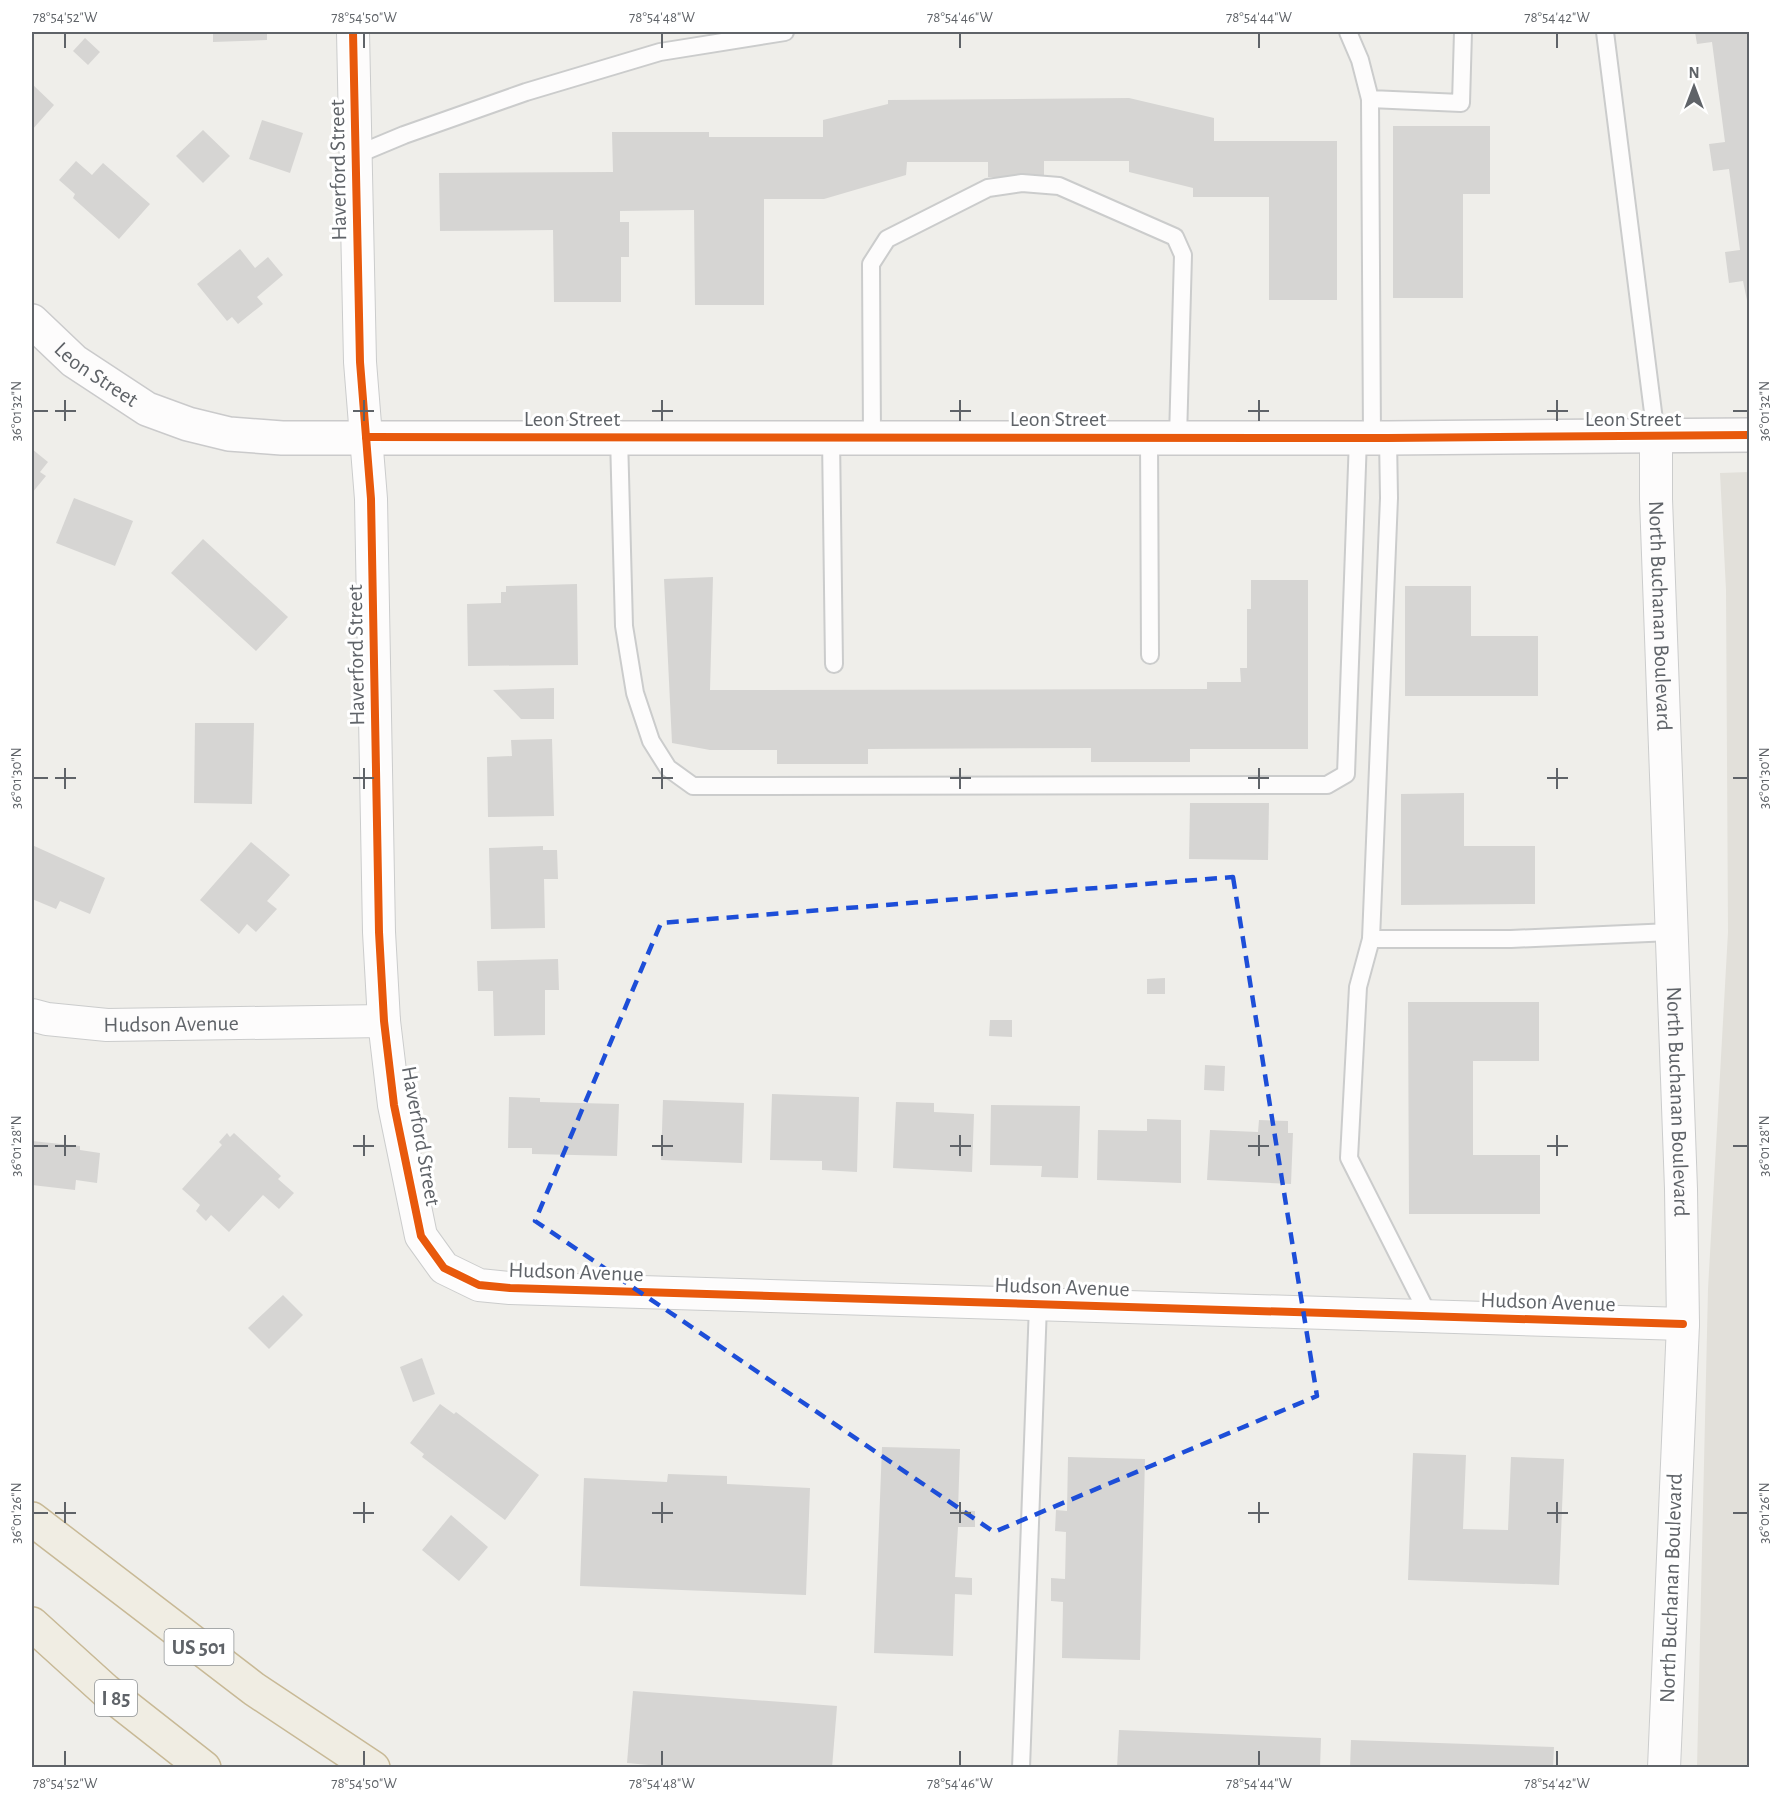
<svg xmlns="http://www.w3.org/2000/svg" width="1781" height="1799" font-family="'Alegreya Sans',sans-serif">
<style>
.education{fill:#e2e0da}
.building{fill:#d6d5d3}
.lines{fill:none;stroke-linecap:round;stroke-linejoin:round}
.lane-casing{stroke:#cbcccc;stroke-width:20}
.street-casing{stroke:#cbcccc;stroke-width:34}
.secondary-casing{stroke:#cacacb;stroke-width:36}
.highway-casing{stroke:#c8b996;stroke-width:36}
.lane{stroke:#fdfcfc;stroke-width:16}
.street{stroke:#fdfcfc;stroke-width:32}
.secondary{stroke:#fdfcfc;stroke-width:33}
.highway{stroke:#f0ede3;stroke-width:33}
.cycleway-casing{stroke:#fff;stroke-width:11}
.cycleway{stroke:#e8590c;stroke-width:8}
.marked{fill:none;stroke:#1d4ed8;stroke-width:4.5;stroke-dasharray:12 8;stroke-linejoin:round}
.ticks{fill:none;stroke:#5f6368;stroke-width:2}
.labels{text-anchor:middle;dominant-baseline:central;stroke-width:6;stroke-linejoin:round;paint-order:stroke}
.shield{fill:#fff;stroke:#8f9295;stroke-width:1.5}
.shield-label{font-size:21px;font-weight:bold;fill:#5f6368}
.street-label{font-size:22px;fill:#5f6368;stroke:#fff}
.neatline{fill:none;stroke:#5f6368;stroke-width:2}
.ticks-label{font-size:15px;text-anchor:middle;fill:#5f6368}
</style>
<rect width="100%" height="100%" fill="#efeeea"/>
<path class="education" d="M1749 472 1750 1767 1697 1768 1708 1289 1728 932 1726 590 1720 473Z"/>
<g class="building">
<path d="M213 32H267V40L213 42Z"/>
<path d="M1695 32H1750V315L1743 281 1729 283 1725 252 1740 250 1729 169 1713 171 1709 144 1725 142 1712 42 1697 44Z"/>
<path d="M85 38 100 52 88 65 73 51Z"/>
<path d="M32 84 54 105 32 130Z"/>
<path d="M1129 98 1214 118V141H1337V300H1269V197H1193V188L1129 172V161H1044V177H988V162H907L906 175 824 199H764V305H695L694 210 620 211V222H629V257H621V302H554L553 230 440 231 439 173 613 172 612 132H709V137H823V120L888 104V100Z"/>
<path d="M262 120 303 133 290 173 249 159Z"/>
<path d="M1393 126H1490V194H1463V298H1393Z"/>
<path d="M203 130 230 156 203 183 176 156Z"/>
<path d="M76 161 92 175 103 163 150 204 119 239 73 198 75 194 59 180Z"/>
<path d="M240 249 255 268 268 257 283 275 257 297 263 304 238 324 232 317 227 321 197 284Z"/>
<path d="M32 449 48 462 40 472 46 476 32 493Z"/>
<path d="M74 498 133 521 115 566 56 543Z"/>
<path d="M203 539 288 617 256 651 171 573Z"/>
<path d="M713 577 710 690 1207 689V682H1241L1240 668H1247V609H1251V580H1308V749H1190V762H1091V748L868 749V764H777V750H710L672 743 664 579Z"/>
<path d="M577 584 578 665 468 666 467 604 501 603V592H506V586Z"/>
<path d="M1405 586H1471V636H1538V696H1405Z"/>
<path d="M554 688V719H521L493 690Z"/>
<path d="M195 723H254L252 804 194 803Z"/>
<path d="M552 739 554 816 488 817 487 757 512 756 511 740Z"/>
<path d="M1464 793V846H1535V904L1401 905V794Z"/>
<path d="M1190 803H1269L1268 860 1189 859Z"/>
<path d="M251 842 290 875 267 901 277 909 256 932 247 924 239 934 200 900Z"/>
<path d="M32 845 105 878 90 914 60 901 56 909 32 899Z"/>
<path d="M543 846V850H557L558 879H544L545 928 491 929 489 848Z"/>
<path d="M558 959 559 990H545V1035L494 1036 493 991H478L477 961Z"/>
<path d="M1165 978V994H1147V979Z"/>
<path d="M1408 1002H1539V1061H1473V1155H1540V1214H1409Z"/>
<path d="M990 1020H1012V1037L989 1036Z"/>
<path d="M1205 1065 1225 1066 1224 1091 1204 1090Z"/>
<path d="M772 1094 859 1097 857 1172 822 1170V1161L770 1160Z"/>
<path d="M509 1097 540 1098V1102L619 1104 617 1156 532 1154V1148H508Z"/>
<path d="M663 1100 744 1103 742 1163 661 1160Z"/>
<path d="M896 1102 934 1103V1112L974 1114 972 1172 893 1168Z"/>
<path d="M991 1105 1080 1106 1078 1178 1041 1177 1042 1166 990 1165Z"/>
<path d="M1147 1119 1181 1120V1183L1097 1180 1098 1130 1147 1131Z"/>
<path d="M1259 1120 1288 1121V1133H1293L1291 1184 1207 1180 1210 1130 1258 1132Z"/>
<path d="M227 1133 230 1137 234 1133 281 1176 278 1179 294 1193 279 1209 263 1195 229 1232 211 1215 206 1221 196 1211 200 1205 182 1189 222 1145 219 1142Z"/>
<path d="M32 1141 80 1146V1150L100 1153 97 1183 76 1180 75 1190 32 1185Z"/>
<path d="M283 1295 303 1315 269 1349 248 1328Z"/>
<path d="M422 1358 435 1394 413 1402 400 1367Z"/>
<path d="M440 1404 454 1414 456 1412 539 1475 505 1520 422 1457 424 1454 410 1443Z"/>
<path d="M882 1447 960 1449 958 1510 975 1511V1527H958L955 1577 972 1578V1595L955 1594 953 1656 874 1653Z"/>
<path d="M1413 1453 1466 1455 1463 1529 1508 1530 1511 1457 1564 1459 1559 1585 1408 1580Z"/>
<path d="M1068 1457 1145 1459 1140 1660 1062 1658 1063 1602 1051 1601V1578L1065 1579 1066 1532 1055 1531 1056 1510 1067 1511Z"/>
<path d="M668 1474 727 1476V1484L810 1488 806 1595 580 1586 584 1478 667 1482Z"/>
<path d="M451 1515 488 1547 459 1581 422 1550Z"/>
<path d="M633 1691 837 1706 832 1768H681L627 1763Z"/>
<path d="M1119 1730 1321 1738 1320 1768H1117Z"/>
<path d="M1351 1740 1554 1747 1553 1768H1350Z"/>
</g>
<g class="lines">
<defs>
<g id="lane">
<path d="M1348 32 1360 60 1370 99 1461 103 1463 32"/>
<path d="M1605 32 1656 436"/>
<path d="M1370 99 1372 438"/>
<path d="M356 155 404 135 526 92 660 52 785 32"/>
<path d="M619 437 624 626 635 693 651 741 668 768 693 786 1327 785 1346 774 1358 438"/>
<path d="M831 437 834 664"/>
<path d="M872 437 871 264 887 239 988 188 1022 183 1059 186 1175 237 1183 255 1178 438"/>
<path d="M1149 438 1150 655"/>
<path d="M1388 438 1389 498 1371 939 1358 987 1349 1158 1429 1316"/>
<path d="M1371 939H1511L1671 932"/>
<path d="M1021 1768 1038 1305"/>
</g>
<g id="street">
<path d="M353 32 360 362 371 499 379 932 384 1021 394 1105 421 1236 444 1268 479 1285 510 1288 1683 1324"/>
<path id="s1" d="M1656 436V499L1681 1189 1683 1324 1664 1768"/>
<path id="s2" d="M32 1015 47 1019 107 1025 384 1021"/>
</g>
<g id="secondary">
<path id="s3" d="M32 321 74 361 147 409 188 424 229 434 282 438H1388L1750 435"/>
</g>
<g id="highway">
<path d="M32 1519 254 1689 373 1768"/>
<path d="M32 1624 106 1691 204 1768"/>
</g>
</defs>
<use href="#lane" class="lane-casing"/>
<use href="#street" class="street-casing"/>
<use href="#secondary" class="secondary-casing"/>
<use href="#highway" class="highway-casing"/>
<use href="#lane" class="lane"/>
<use href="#street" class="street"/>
<use href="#secondary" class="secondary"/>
<use href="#highway" class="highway"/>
<defs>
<g id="cycleway">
<path d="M353 32 360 362 371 499 379 932 384 1021 394 1105 421 1236 444 1268 479 1285 510 1288 1683 1324"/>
<path d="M366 437 1388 438 1750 435"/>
</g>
</defs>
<use href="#cycleway" class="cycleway-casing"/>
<use href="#cycleway" class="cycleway"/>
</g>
<path class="marked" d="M1233 877 1317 1396 994 1532 535 1221 661 923Z"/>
<path class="ticks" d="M65 33V48M364 33V48M662 33V48M960 33V48M1259 33V48M1557 33V48M65 400V421M364 400V421M662 400V421M960 400V421M1259 400V421M1557 400V421M33 411H48M55 411H76M353 411H374M652 411H673M950 411H971M1248 411H1269M1547 411H1568M1733 411H1748M65 768V789M364 768V789M662 768V789M960 768V789M1259 768V789M1557 768V789M33 778H48M55 778H76M353 778H374M652 778H673M950 778H971M1248 778H1269M1547 778H1568M1733 778H1748M65 1135V1156M364 1135V1156M662 1135V1156M960 1135V1156M1259 1135V1156M1557 1135V1156M33 1146H48M55 1146H76M353 1146H374M652 1146H673M950 1146H971M1248 1146H1269M1547 1146H1568M1733 1146H1748M65 1502V1523M364 1502V1523M662 1502V1523M960 1502V1523M1259 1502V1523M1557 1502V1523M33 1513H48M55 1513H76M353 1513H374M652 1513H673M950 1513H971M1248 1513H1269M1547 1513H1568M1733 1513H1748M65 1751V1766M364 1751V1766M662 1751V1766M960 1751V1766M1259 1751V1766M1557 1751V1766"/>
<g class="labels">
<g class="shield">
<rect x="164.5" y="1629" width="69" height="36" rx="4.5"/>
<rect x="95" y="1680" width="42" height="36" rx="4.5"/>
</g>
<g class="shield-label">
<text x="199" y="1647">US 501</text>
<text x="116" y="1698">I 85</text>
</g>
<g class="street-label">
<text transform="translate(338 170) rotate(-91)">Haverford Street</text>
<text stroke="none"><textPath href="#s3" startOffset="84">Leon Street</textPath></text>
<text x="572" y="419">Leon Street</text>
<text x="1058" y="419">Leon Street</text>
<text x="1633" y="419">Leon Street</text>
<text stroke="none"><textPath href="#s1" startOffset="180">North Buchanan Boulevard</textPath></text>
<text transform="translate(356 655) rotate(-91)">Haverford Street</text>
<text stroke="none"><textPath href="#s2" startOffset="140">Hudson Avenue</textPath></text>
<text stroke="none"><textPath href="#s1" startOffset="666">North Buchanan Boulevard</textPath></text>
<text transform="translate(421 1136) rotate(80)">Haverford Street</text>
<text transform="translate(576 1272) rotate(2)">Hudson Avenue</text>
<text transform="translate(1062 1287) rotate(2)">Hudson Avenue</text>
<text transform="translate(1548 1302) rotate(2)">Hudson Avenue</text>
<text transform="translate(1671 1588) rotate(-88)">North Buchanan Boulevard</text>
</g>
</g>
<rect width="1781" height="1799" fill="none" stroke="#ffffff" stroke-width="66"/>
<g transform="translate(1694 87)" stroke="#ffffff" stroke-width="4.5" paint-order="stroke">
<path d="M0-4.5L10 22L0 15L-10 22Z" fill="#5f6368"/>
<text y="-9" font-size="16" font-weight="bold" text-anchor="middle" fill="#5f6368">N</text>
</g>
<rect x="33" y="33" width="1715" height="1733" class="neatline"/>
<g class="ticks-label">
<text x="65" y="22">78°54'52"W</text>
<text x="364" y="22">78°54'50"W</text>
<text x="662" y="22">78°54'48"W</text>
<text x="960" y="22">78°54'46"W</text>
<text x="1259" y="22">78°54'44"W</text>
<text x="1557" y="22">78°54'42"W</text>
<text transform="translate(16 411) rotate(-90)" y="5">36°01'32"N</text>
<text transform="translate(1764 411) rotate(-90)" y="5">36°01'32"N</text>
<text transform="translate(16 778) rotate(-90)" y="5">36°01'30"N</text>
<text transform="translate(1764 778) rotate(-90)" y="5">36°01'30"N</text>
<text transform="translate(16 1146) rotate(-90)" y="5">36°01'28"N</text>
<text transform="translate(1764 1146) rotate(-90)" y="5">36°01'28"N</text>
<text transform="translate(16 1513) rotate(-90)" y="5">36°01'26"N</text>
<text transform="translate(1764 1513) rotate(-90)" y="5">36°01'26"N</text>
<text x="65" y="1788">78°54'52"W</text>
<text x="364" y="1788">78°54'50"W</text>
<text x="662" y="1788">78°54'48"W</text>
<text x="960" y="1788">78°54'46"W</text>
<text x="1259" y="1788">78°54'44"W</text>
<text x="1557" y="1788">78°54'42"W</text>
</g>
</svg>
